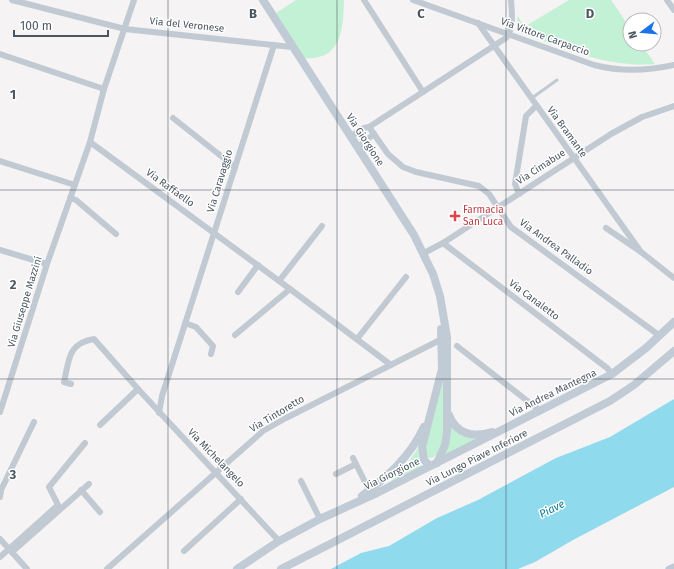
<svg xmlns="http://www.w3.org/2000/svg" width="674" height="569" font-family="'Fira Sans',sans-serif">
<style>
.green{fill:#c3f1d5}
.water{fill:#90daee}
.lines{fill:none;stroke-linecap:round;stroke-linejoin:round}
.service{stroke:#c1cad2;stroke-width:3}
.minor{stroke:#c1cad2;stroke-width:6}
.tertiary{stroke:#c1cad2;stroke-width:7}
.secondary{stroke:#c1cbd6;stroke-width:8}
.grid{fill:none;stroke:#4a5661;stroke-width:1;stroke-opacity:0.55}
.health-dot{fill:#e0444e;stroke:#fff;stroke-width:1.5}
.labels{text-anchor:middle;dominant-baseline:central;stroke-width:3;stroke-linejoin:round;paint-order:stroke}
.street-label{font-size:10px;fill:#4a5661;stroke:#fff}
.health-label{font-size:10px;fill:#be3a42;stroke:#fff;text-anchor:start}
.water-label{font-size:11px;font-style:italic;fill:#0c7c9b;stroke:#fff}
.grid-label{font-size:13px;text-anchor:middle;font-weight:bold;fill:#4a5661;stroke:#fff;stroke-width:3;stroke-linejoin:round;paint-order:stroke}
</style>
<rect width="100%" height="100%" fill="#f5f3f3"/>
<g class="green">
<path d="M296 0H344C343 29 342 61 304 58L276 13Z"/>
<path d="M569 0H611L630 28V44H641L655 64C609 68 569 50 527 35 518 32 515 25 518 16L524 27Z"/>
<path d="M444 378C444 391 452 467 425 457L426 445Z"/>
<path d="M450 423 480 438 444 456Z"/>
<path d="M418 448 421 468 387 485 405 467Z"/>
</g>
<path class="water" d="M674 399V487L573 540 535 562 518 569H331L361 553 389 546 437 518 478 500 556 458 610 437Z"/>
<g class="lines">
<path class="service" d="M532 98 557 80"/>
<g class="minor">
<path d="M12 0 125 29 292 47"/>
<path d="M364 0 423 92"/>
<path d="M413 0 594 65C621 72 647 71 674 65"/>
<path d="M667 0 674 10"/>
<path d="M478 23 641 252"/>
<path d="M0 54 104 89"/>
<path d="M173 118 235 167"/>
<path d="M369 127 388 154 403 167 416 172 479 186 489 194 511 227 660 336"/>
<path d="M351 136 364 128 369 127 506 38C514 29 512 11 511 0"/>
<path d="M90 142 290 289 391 365"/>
<path d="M358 147 374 134"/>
<path d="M0 161 75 185"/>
<path d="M519 194 515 184 526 116 536 106"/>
<path d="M70 198 76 200 116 234"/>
<path d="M606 228 641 252 674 278"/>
<path d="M443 243 607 368 612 374"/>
<path d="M0 250 47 264"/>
<path d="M424 253 443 243 611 134 642 117 674 106"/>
<path d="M279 281 322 226"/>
<path d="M238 292 258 265"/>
<path d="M185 323 196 327 213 346 211 354"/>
<path d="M235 335 290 289"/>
<path d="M357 339 406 277"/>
<path d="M457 346 539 410"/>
<path d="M71 384 64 382C69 360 68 343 94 339L138 389"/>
<path d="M0 412 47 264 90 142 104 89 134 0"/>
<path d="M159 413 162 396 274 45"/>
<path d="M100 425 138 389 279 541"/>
<path d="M353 458 369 490"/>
<path d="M336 474 356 464"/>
<path d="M301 481 320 519"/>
<path d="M81 490 100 512"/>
<path d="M0 497 1 490 34 422"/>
<path d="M0 539 27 569"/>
<path d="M184 551 241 499"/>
<path d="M12 552 89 484"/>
<path d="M0 557 58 505 49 487 85 443"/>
<path d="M107 569 263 431 286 418 442 339"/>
</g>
<path class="tertiary" d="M669 569 674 567"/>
<g class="secondary">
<path d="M263 0 414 235 433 274 440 296 447 337V432L445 445 437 463"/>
<path d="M449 415C456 434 473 438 492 432"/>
<path d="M430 466 424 460 422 447 442 369 441 329"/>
<path d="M362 496C388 476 410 457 424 427"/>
<path d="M237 569 279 541 320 519 377 493 612 374 646 348 674 322"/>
<path d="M281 569 610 401 634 385 674 351"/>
</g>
</g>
<path class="grid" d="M168 0V569M337 0V569M506 0V569M0 190H674M0 379H674"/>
<path class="health-dot" d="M453 210h4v4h4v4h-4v4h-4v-4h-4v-4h4z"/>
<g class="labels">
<g class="street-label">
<text transform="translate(187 25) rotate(6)">Via del Veronese</text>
<text transform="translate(545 37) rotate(20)">Via Vittore Carpaccio</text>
<text transform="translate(567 132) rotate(54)">Via Bramante</text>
<text transform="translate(365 140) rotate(57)">Via Giorgione</text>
<text transform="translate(541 167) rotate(-33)">Via Cimabue</text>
<text transform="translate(220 181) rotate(-73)">Via Caravaggio</text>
<text transform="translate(170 188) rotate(36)">Via Raffaello</text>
<text transform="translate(556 247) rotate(36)">Via Andrea Palladio</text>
<text transform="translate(534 300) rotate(37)">Via Canaletto</text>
<text transform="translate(25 302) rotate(-73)">Via Giuseppe Mazzini</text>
<text transform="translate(553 393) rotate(-26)">Via Andrea Mantegna</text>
<text transform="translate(277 414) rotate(-31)">Via Tintoretto</text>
<text transform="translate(216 458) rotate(46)">Via Michelangelo</text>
<text transform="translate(477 458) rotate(-27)">Via Lungo Piave Inferiore</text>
<text transform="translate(392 474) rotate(-26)">Via Giorgione</text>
</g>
<g class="health-label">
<text x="463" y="210">Farmacia<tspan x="463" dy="12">San Luca</tspan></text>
</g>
<g class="water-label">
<text transform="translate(552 509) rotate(-26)">Piave</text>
</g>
</g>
<g class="grid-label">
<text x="253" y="18">B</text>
<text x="421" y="18">C</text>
<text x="590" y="18">D</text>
<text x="13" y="99">1</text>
<text x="13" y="289">2</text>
<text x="13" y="479">3</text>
</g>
<g transform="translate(642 32) rotate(254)"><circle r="19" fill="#ffffff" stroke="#b7bbc0"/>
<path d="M0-3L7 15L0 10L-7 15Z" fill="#1a73e8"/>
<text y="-6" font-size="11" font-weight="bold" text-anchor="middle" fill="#4a5661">N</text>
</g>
<path d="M14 30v6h94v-6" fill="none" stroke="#4a5661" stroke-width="2"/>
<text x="20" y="30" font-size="12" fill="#4a5661" stroke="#ffffff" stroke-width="3" paint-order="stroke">100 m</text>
</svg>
